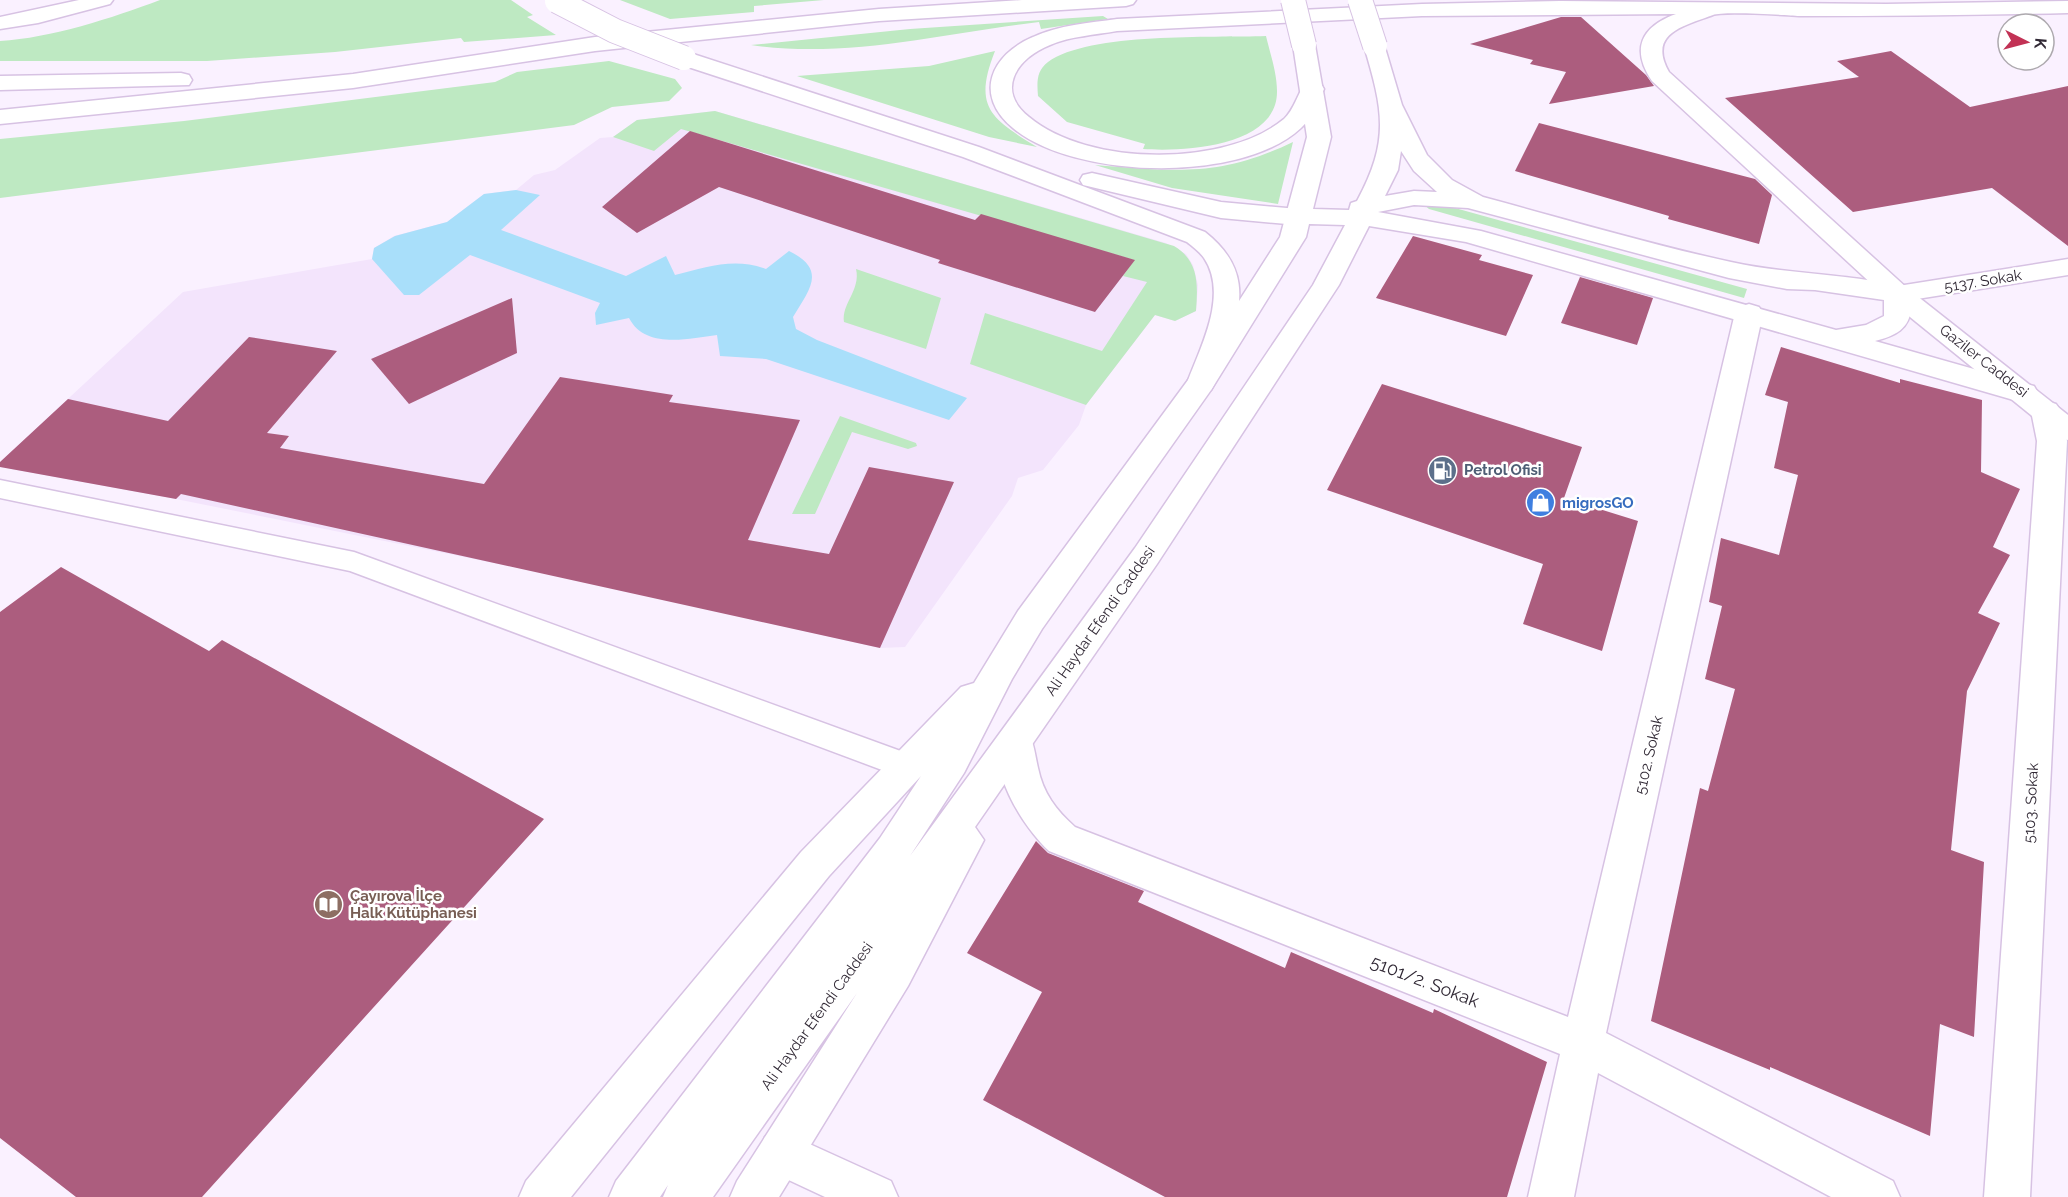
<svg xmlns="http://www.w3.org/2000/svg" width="2068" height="1197" font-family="Raleway,sans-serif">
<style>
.built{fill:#f3e4fc}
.green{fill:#bee9c2}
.water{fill:#a9dffa}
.building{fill:#ac5d7e}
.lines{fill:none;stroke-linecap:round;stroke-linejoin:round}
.lane-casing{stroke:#d7c2e3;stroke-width:3}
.street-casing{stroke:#d7c2e3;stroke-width:3}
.secondary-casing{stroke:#d7c2e3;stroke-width:3}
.primary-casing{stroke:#d7c2e3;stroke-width:3}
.highway-casing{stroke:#d7c2e3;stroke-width:3}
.lane{fill:#fff;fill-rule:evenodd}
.street{fill:#fff;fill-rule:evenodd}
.secondary{fill:#fff;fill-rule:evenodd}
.primary{fill:#fff;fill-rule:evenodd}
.highway{fill:#fff;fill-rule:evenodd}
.primary-bridge-casing{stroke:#d7c2e3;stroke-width:26;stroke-linecap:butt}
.highway-bridge-casing{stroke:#d7c2e3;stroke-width:26;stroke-linecap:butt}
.primary-bridge{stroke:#fff;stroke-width:24}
.highway-bridge{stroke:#fff;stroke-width:24}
.labels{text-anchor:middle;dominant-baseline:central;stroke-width:5;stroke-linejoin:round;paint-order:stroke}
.street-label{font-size:15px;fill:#312935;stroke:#fff}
.service-label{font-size:15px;font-weight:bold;fill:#4e5e75;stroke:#fff;text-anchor:start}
.shop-label{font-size:15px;font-weight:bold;fill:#366cbe;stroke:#fff;text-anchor:start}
.education-label{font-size:15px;font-weight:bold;fill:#785e54;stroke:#fff;text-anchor:start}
.near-street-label{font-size:18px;fill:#312935;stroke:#fff}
</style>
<rect width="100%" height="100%" fill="#faf1ff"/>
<path class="built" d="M715 111 1166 243 1186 254 1193 265 1198 285 1196 311 1175 321 1155 315 1086 405 1079 425 1043 470 1018 478 1012 496 905 647 880 648 574 579 176 499 0 467V462L183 292 372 259 374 248 394 236 447 222 484 194 516 190 534 175 555 170 600 138 613 137 637 120Z"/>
<g class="green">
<path d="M160 0H511L533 15 527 17 556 35 464 42 461 38 335 52 207 61H0V41C51 38 112 18 160 0Z"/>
<path d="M620 0H824L754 6V12L670 19Z"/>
<path d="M1103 16 1108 19 1041 29 1039 22C943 33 848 59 751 45L910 29Z"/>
<path d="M1266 36C1270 53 1277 73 1277 91 1278 147 1183 152 1143 149L1145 144 1067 122 1038 96C1037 83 1036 71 1048 62 1089 32 1213 38 1266 36Z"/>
<path d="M995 51C973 107 990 118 1037 147L989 137 797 76 929 66Z"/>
<path d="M609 61 675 79 682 88 669 101 612 107 574 125 0 198V139L184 121 495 82 517 72Z"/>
<path d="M715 111 1174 246C1199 261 1198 284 1196 311L1175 321 1155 315 1086 405 970 364 985 313 1102 351 1147 282 1123 276 1134 260 681 129 654 151 613 137 637 120Z"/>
<path d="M1293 142 1278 204 1172 188 1095 165C1175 171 1218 178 1293 142Z"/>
<path d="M1437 203 1747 289 1744 298 1429 209 1423 204Z"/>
<path d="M856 269 941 298 926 349 844 322C841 304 861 290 856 269Z"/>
<path d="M840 416 916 443 917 446 908 449 852 432 815 514H792Z"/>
</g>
<path class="water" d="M516 190 540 195 501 230 626 276 666 256 675 275C707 267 734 257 766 269L789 251C828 270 809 290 793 317L796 329 817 340 967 398 949 420 766 359 720 356 717 335C687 339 645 349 629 318L596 325 595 313 600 303 470 255 419 295H404L372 259 374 248 395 236 447 222 484 194Z"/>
<g class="building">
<path d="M1561 17H1581L1646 75 1654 86 1549 104 1566 72 1530 64 1533 60 1470 44Z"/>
<path d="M1891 51 1970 107 2068 86V246L1992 188 1853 212 1725 98 1859 77 1837 61Z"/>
<path d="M1539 123 1755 179 1772 195 1759 244 1668 219 1669 216 1515 171Z"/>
<path d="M690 131 975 220 981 214 1135 260 1095 312 938 263 940 260 719 187 637 233 602 207Z"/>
<path d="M1413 236 1482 255 1479 260 1533 275 1506 336 1376 298Z"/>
<path d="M1580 277 1653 298 1637 345 1561 323Z"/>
<path d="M512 298 517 353 409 404 371 359Z"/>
<path d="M249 337 337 351 267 433 289 436 280 448 484 484 560 377 673 395 669 402 800 420 748 540 829 554 869 467 954 482 880 648 181 494 176 499 0 467V462L68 399 168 421Z"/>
<path d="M1781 347 1900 383V379L1982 400 1981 472 2020 489 1993 547 2010 555 1978 613 2000 623 1967 691 1951 850 1984 862 1974 1037 1940 1024 1930 1136 1770 1067V1070L1651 1021 1700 788 1708 791 1735 689 1705 679 1722 606 1709 602 1721 538 1779 555 1798 475 1774 468 1788 402 1765 395Z"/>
<path d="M1382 384 1582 447 1564 498 1638 521 1602 651 1523 624 1543 564 1327 490Z"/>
<path d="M61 567 209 651 222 640 544 819 202 1197H76L0 1138V612Z"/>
<path d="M1036 841 1048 853 1144 891 1138 902 1285 968 1291 952 1433 1013 1434 1009 1547 1062 1507 1197H1165L983 1100 1042 992 967 953Z"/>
</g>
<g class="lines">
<defs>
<path id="lane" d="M0 480 354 552 917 757 921 766 917 775 906 779 350 571 0 498Z"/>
<g id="street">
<path d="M2068 259V275L1898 302 1889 300 1885 294 1889 288 1898 286Z"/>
<path d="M1749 304 1759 307 1763 313 1606 1033 1893 1181 1900 1197H1831L1598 1073 1574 1197H1528L1560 1054 1049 851C1023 827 985 767 1002 731L1015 727 1028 731C1034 743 1035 755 1038 768 1043 793 1056 810 1075 827L1568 1017 1735 313 1739 307Z"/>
<path d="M2046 401 2056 404 2061 411 2067 441 2030 1197H1984L2037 441 2031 411 2036 404Z"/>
<path d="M781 1131 891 1181 898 1197H825L765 1169 759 1153 765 1137Z"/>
</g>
<path id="secondary" d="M1898 286 1907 288 2068 415V440L2058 437 1889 300 1885 294 1889 288Z"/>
<path id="primary" d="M1304 38 1312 40 1315 45 1331 137 1313 209 1349 210 1351 203 1357 201C1390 140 1383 110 1364 46L1367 41H1383L1402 105 1427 155 1452 180 1483 197C1565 219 1648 244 1731 262 1789 275 1850 273 1907 288 1912 295 1911 299 1911 307 1910 329 1895 336 1875 341L2034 386 2038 393 2034 400 2024 403 1466 242 1369 226 1339 285 1157 564 975 827 984 840 908 986 779 1197H730L737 1181 857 993 713 1197H663L668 1185 660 1197H609L616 1181 880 838 921 776 829 876 571 1197H519L526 1181 801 852 961 687 974 683 1018 611 1191 376 1280 237 1307 137 1293 45 1296 40ZM1401 151 1414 171 1437 192 1414 191 1385 196 1398 170ZM1414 205 1468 208 1729 278 1787 289 1815 290 1884 300V316L1866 325 1836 330 1481 231 1378 212ZM1309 224 1345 225 1313 285 1135 548 910 856 964 773 1012 679 1042 629 1211 390 1306 237Z"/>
<g id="highway">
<path d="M79 0H113L110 4 38 23 0 29V17Z"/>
<path d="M1022 0H1136L1133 4 1126 6 879 21 595 51 353 88 0 124V110L353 74 595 37 879 9Z"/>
<path d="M1560 1 1886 4 2068 1V13C1978 15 1889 16 1799 16 1785 15 1722 11 1713 15 1684 26 1647 33 1669 72L1907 288 1911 294 1907 300 1898 302 1889 300 1652 81C1631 50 1640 27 1676 14L1422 16 1117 31C1095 35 1071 36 1050 45 1017 58 995 90 1029 117 1087 166 1225 168 1284 119 1294 110 1297 95 1305 84H1321L1324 89C1318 102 1312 118 1301 128 1241 184 1074 179 1013 128 973 95 991 55 1033 37 1059 25 1089 23 1117 19L1422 4Z"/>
<path d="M684 51 979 147 1205 232C1247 265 1245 299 1228 347 1224 361 1219 377 1211 390L1201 393 1191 390 1187 383C1200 348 1229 295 1204 258 1200 252 1193 247 1187 242L963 157 676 63 673 58 676 53Z"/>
<path d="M181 73 189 75 192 80 189 85 0 90V76Z"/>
<path d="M1092 173 1221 202 1298 209 1307 212 1311 217 1307 222 1298 225 1221 218 1083 185 1080 180 1083 175Z"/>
</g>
</defs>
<use href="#lane" class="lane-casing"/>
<use href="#street" class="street-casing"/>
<use href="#secondary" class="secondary-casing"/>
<use href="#primary" class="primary-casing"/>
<use href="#highway" class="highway-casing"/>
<use href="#lane" class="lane"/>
<use href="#street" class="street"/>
<use href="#secondary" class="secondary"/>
<use href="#primary" class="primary"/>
<use href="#highway" class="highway"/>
<defs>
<g id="primary-bridge">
<path d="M1293 0 1304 45"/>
<path d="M1360 0 1375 46"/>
</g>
<path id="highway-bridge" d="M557 1 615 31 684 58"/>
</defs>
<use href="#primary-bridge" class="primary-bridge-casing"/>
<use href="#highway-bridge" class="highway-bridge-casing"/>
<use href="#primary-bridge" class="primary-bridge"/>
<use href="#highway-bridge" class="highway-bridge"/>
</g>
<defs>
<symbol id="fuel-disc" viewBox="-11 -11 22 22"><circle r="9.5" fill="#5c6f8a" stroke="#fff"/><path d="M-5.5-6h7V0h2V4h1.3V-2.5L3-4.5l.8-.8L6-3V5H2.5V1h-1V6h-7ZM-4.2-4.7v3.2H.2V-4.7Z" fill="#fff"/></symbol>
<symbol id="shop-disc" viewBox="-11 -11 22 22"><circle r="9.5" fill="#3f7fe0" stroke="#fff"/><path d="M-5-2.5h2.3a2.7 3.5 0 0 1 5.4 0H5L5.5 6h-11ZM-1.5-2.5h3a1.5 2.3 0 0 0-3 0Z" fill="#fff"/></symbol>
<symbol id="library-disc" viewBox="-11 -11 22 22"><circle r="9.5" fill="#8d6e63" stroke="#fff"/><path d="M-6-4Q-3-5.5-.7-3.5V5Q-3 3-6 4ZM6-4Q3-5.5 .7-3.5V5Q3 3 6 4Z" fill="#fff"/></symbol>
</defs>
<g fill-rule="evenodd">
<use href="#fuel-disc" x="1426" y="454" width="33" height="33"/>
<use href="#shop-disc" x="1524" y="486" width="33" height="33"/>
<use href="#library-disc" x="312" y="888" width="33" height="33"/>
</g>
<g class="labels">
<g class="street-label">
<text transform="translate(1983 281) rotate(-9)">5137. Sokak</text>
<text transform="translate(1984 361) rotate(38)">Gaziler Caddesi</text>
<text transform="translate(1100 621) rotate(-55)">Ali Haydar Efendi Caddesi</text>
<text transform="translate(1649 755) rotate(-77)">5102. Sokak</text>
<text transform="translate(2031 803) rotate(-87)">5103. Sokak</text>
<text transform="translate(817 1016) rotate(-54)">Ali Haydar Efendi Caddesi</text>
</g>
<g class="service-label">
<text x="1464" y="470">Petrol Ofisi</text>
</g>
<g class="shop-label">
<text x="1562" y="503">migrosGO</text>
</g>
<g class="education-label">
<text x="350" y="896">Çayırova İlçe<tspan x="350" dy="17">Halk Kütüphanesi</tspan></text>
</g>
<g class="near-street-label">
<text transform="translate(1425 981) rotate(21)">5101/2. Sokak</text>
</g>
</g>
<g transform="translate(2026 42) rotate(96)"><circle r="28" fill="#ffffff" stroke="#ada9ae" stroke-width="1.5"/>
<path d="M0-4.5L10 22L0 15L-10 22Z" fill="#c23255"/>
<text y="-9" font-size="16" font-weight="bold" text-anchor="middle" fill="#312935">K</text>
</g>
</svg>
